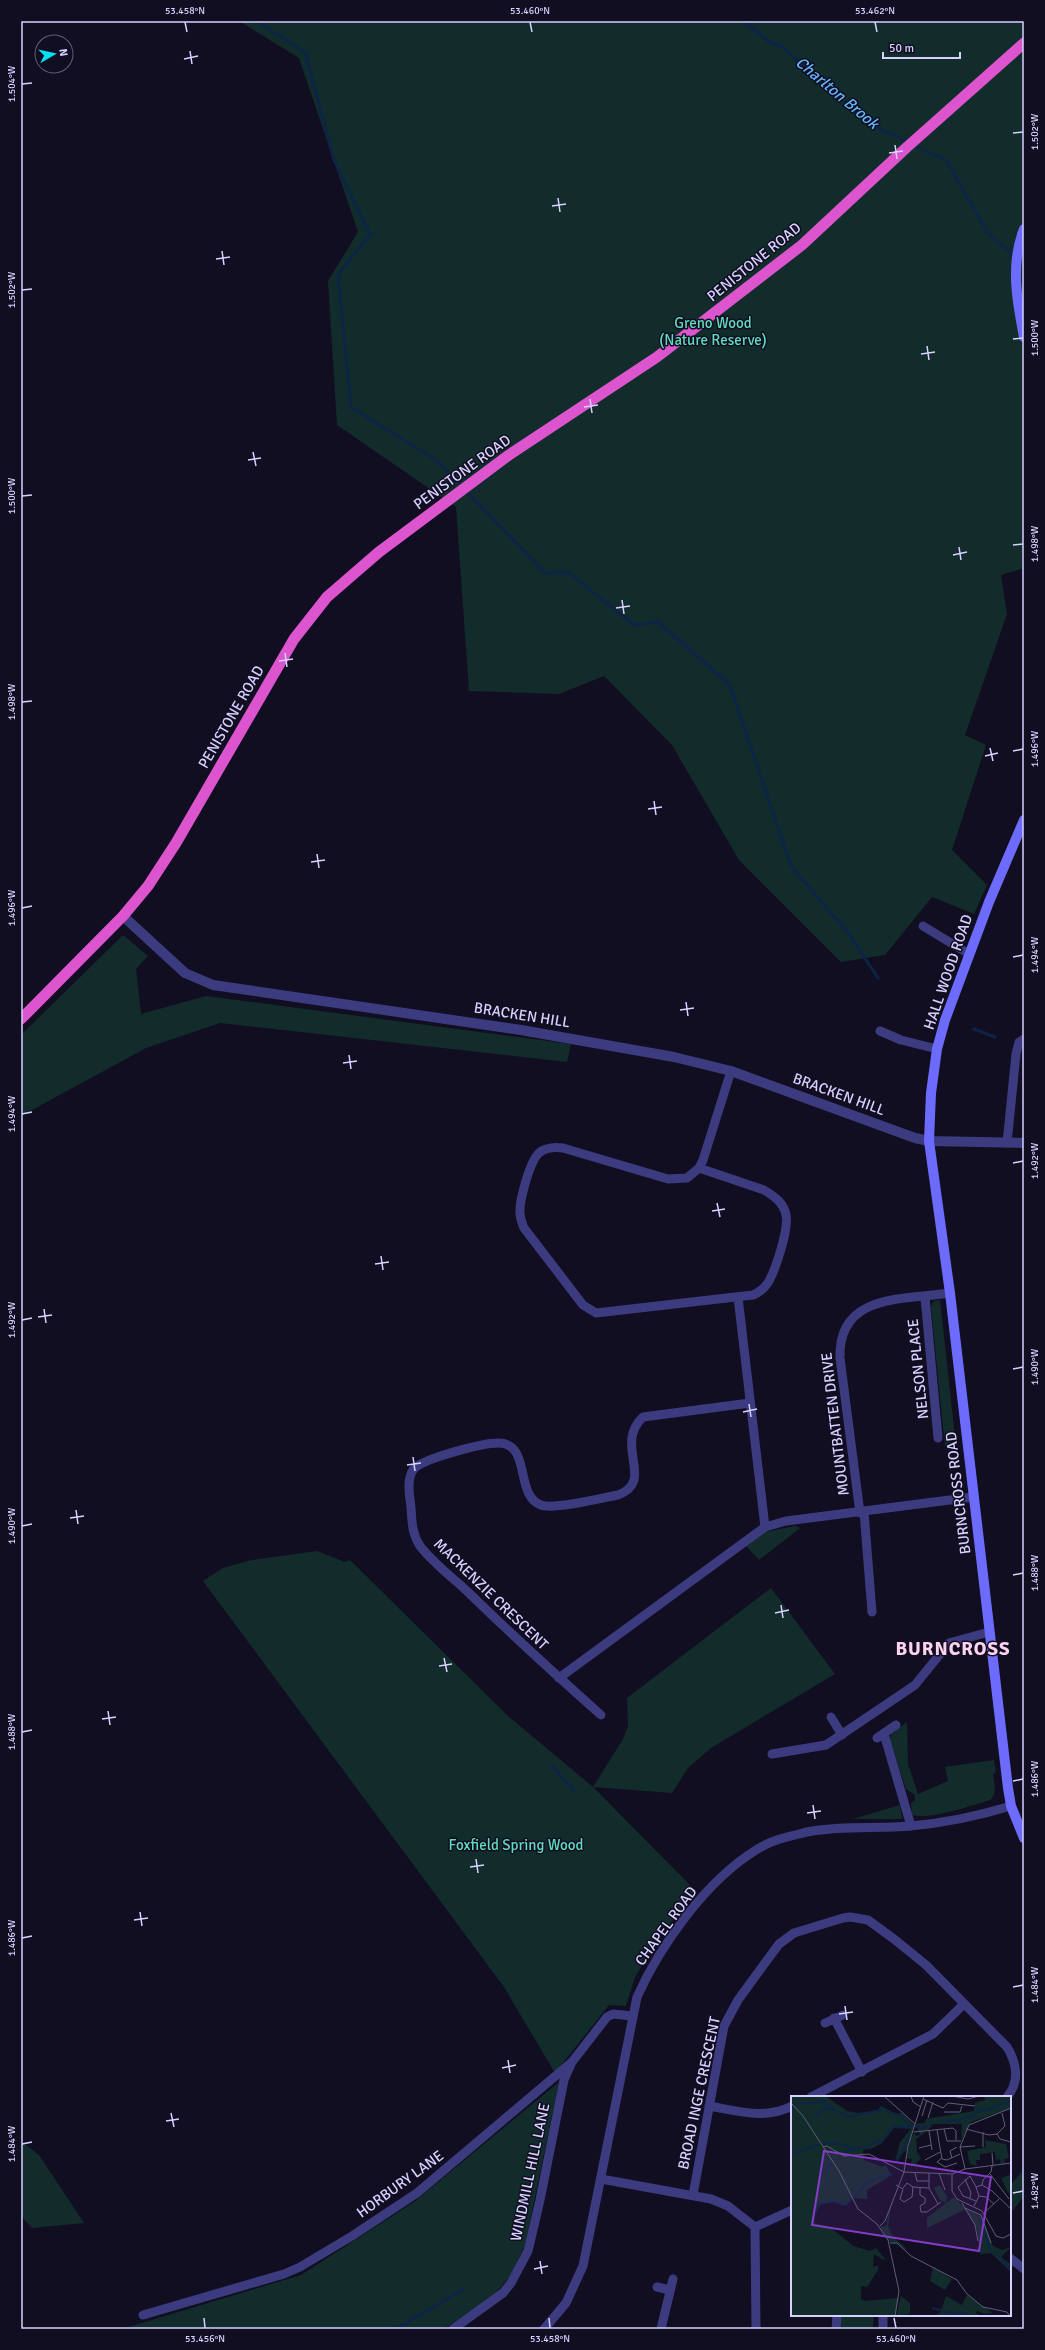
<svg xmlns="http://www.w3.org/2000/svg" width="1045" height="2350" font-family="Signika,sans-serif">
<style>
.green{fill:#122c2b}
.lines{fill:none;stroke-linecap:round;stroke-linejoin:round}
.stream{stroke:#0e2447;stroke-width:3}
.minor{stroke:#3d3b80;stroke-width:9}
.tertiary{stroke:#3d3b80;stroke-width:10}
.secondary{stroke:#6d6bfb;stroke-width:10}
.trunk{stroke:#dc55ce;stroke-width:11}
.ticks{fill:none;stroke:#d6d1fe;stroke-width:1.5}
.labels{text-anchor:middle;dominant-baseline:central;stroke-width:3;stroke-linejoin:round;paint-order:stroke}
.street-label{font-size:15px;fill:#d6d1fe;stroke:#120e22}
.park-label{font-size:15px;fill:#5fdcbc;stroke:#120e22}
.water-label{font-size:16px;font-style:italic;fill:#62b5fb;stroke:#120e22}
.district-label{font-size:19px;font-weight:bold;letter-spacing:1px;fill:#fed3ee;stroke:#120e22}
.inset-river{fill:none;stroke:#0e2447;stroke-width:2}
.inset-road{fill:none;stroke:#605c7a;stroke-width:1}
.view{fill:#843cc5;fill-opacity:0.15;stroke:#843cc5;stroke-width:2}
.inset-edge{fill:none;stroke:#d6d1fe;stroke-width:2}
.neatline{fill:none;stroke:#d6d1fe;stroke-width:1.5}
.ticks-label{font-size:10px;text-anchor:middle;fill:#d6d1fe}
</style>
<rect width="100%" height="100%" fill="#120e22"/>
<g class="green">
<path d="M239 21H1024V568L1001 575 1007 614 965 735 986 745 952 850 987 885 974 914 932 897 885 955 841 962 739 860 672 745 604 676 559 694 469 691 456 507 337 425 328 281 358 232 299 58Z"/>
<path d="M123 935 148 956 136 969 141 1014 206 996 571 1044 567 1062 220 1023 146 1048 21 1116V1035Z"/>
<path d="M940 1300 956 1446 945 1447 931 1306 934 1301Z"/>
<path d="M795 1526 800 1528 759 1560 746 1546 765 1532Z"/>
<path d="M317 1551 345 1562 350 1560 508 1716 593 1787 695 1890 654 1945 635 1977 626 2006 609 2005 555 2073 504 1987 203 1581 223 1568 252 1560Z"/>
<path d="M771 1588 835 1674 711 1748 688 1768 672 1793 593 1787 623 1739 628 1726 627 1698Z"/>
<path d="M907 1722 908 1764 918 1794 948 1781 945 1767 994 1760 996 1772 993 1774C994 1783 998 1793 990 1800 969 1806 932 1820 912 1815L911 1803 915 1800V1795L906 1789 890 1740 891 1734Z"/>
<path d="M900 1805 902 1819H853Z"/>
<path d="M559 2082 525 2245 511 2275 495 2294 444 2329H122L301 2275 414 2202Z"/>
<path d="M21 2141 39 2155 84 2223 32 2228 21 2216Z"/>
<path d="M1024 2169V2196L1013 2210 1010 2209V2186Z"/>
<path d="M839 2315H874L873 2329H839Z"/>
</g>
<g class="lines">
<g class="stream">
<path d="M256 21 305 52 334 160 370 234 338 275 351 407 436 460 462 487"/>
<path d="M744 21 769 42 781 46 874 126 908 142"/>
<path d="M913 145 946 160 988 233 1015 257"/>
<path d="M1019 261 1024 265"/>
<path d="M466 491 545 573 568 572 634 625 658 622 730 685 791 866 849 934 878 978"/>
<path d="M974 1029 995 1037"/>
<path d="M552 1766 574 1791"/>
<path d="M396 2329 464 2289"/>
</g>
<g class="minor">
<path d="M923 926 969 954"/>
<path d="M880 1031 901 1040 937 1049"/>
<path d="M1007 1143 1016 1054 1019 1042 1024 1039"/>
<path d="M699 1168 764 1190C774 1196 784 1203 786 1215 789 1229 776 1268 769 1281 765 1288 760 1292 753 1295L596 1313 583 1305 524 1228C522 1223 520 1218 520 1213 519 1201 530 1161 539 1153 546 1147 555 1147 563 1148L668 1179 687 1178 699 1168 703 1160 731 1071"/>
<path d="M738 1297 765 1527"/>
<path d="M925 1297 938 1438"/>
<path d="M864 1512 872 1612"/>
<path d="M860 1513 840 1358C838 1293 904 1300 950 1293"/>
<path d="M559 1678 765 1527 786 1521 973 1497"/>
<path d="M601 1715C556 1675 511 1634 468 1592 453 1578 433 1563 420 1546 412 1534 412 1522 411 1508 410 1496 406 1481 413 1470 420 1459 483 1443 498 1443 532 1443 514 1495 541 1505 554 1510 602 1498 618 1495 656 1481 613 1445 643 1417L750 1403"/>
<path d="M831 1717 842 1735"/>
<path d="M884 1734 911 1826"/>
<path d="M877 1738 896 1725"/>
<path d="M772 1754 826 1745 915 1685 949 1643 989 1632"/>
<path d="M834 2018 862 2072"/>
<path d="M825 2023 843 2015"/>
<path d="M811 2097 933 2034 964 2004"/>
<path d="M709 2106C738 2111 765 2120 792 2106"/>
<path d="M601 2179 711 2199 728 2206 755 2227 756 2329"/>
<path d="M693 2195 724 2026 738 2000 779 1944 794 1933 843 1918 850 1917 868 1920 894 1939 926 1965 1007 2047C1017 2063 1020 2082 1007 2097"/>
<path d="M755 2227 792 2210"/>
<path d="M1010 2258 1024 2269"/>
<path d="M657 2287 670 2290"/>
<path d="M143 2315 284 2274 300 2267 352 2236 417 2193 572 2062 607 2017 613 2014 632 2016"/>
<path d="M453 2329 503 2293 511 2283 528 2251 540 2200 564 2080 571 2064"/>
<path d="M544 2329 566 2303 583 2266 637 1997C661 1944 706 1881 756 1850 771 1840 790 1836 807 1832 841 1825 876 1829 910 1826 945 1823 978 1816 1011 1806"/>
<path d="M661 2329 673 2279"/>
<path d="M836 2329 837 2315"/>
<path d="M883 2329V2315"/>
</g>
<path class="tertiary" d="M123 916 185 973 213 985 521 1030 674 1057 731 1071 915 1138 929 1141 1024 1143"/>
<g class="secondary">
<path d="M1024 229C1010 264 1017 301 1024 337"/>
<path d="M1024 820 989 902 945 1020 937 1049 931 1093 929 1141 950 1293 1008 1788 1011 1806 1024 1838"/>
</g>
<path class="trunk" d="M21 1019 123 916 148 886 176 843 294 639 327 597 379 552 509 455 657 357 802 245 906 148 1024 43"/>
</g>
<path class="ticks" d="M185 22 187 32M530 22 532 32M875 22 877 32M190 51 192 64M184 59 198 56M22 84 32 83M1013 133 1023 132M895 145 897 159M889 153 903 151M558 198 560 212M552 206 566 204M222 251 224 265M216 259 230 257M22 290 32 289M1013 339 1023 338M927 346 929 360M921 354 935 352M590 399 592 413M584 407 598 405M253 452 256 466M248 460 261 458M22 496 32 495M1013 545 1023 544M959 547 961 560M953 555 967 552M622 600 624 614M616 608 630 606M285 653 287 667M279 661 293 659M22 702 32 701M990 748 993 761M1013 751 1023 749M985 756 998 753M654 801 656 815M648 809 662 807M317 854 319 868M311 862 325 860M22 908 32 906M1013 957 1023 955M686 1002 688 1016M680 1010 694 1008M349 1055 351 1069M343 1063 357 1061M22 1114 32 1112M1013 1163 1023 1161M717 1203 720 1217M712 1211 725 1209M381 1256 383 1270M375 1264 389 1262M44 1309 46 1323M38 1317 52 1315M22 1320 32 1318M1013 1369 1023 1367M749 1404 751 1417M743 1412 757 1409M413 1457 415 1471M407 1465 421 1463M76 1510 78 1524M70 1518 84 1516M22 1526 32 1524M1013 1575 1023 1573M781 1605 783 1618M775 1613 789 1610M444 1658 447 1672M439 1666 452 1664M108 1711 110 1725M102 1719 116 1717M22 1732 32 1730M1013 1781 1023 1779M813 1805 815 1819M807 1813 821 1811M476 1859 478 1873M470 1867 484 1865M140 1912 142 1926M134 1920 148 1918M22 1938 32 1936M1013 1987 1023 1985M845 2006 847 2020M839 2014 853 2012M508 2060 510 2073M502 2068 516 2065M171 2113 174 2127M166 2121 179 2119M22 2144 32 2142M1013 2193 1023 2191M540 2261 542 2274M534 2269 548 2266M204 2318 205 2328M549 2318 550 2328M894 2318 896 2328"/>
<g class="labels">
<g class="street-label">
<text transform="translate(754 262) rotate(-39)">PENISTONE ROAD</text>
<text transform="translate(462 472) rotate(-36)">PENISTONE ROAD</text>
<text transform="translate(231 717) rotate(-60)">PENISTONE ROAD</text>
<text transform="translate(948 972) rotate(-71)">HALL WOOD ROAD</text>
<text transform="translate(522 1015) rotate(9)">BRACKEN HILL</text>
<text transform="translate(839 1094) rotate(20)">BRACKEN HILL</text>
<text transform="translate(918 1369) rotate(-96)">NELSON PLACE</text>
<text transform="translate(835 1424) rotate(-97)">MOUNTBATTEN DRIVE</text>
<text transform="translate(958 1493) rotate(-97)">BURNCROSS ROAD</text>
<text transform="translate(491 1594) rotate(44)">MACKENZIE CRESCENT</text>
<text transform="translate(666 1926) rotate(-54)">CHAPEL ROAD</text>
<text transform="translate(699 2093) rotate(-78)">BROAD INGE CRESCENT</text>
<text transform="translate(530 2172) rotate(-78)">WINDMILL HILL LANE</text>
<text transform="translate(400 2184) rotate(-36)">HORBURY LANE</text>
</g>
<g class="park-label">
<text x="713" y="323">Greno Wood<tspan x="713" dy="17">(Nature Reserve)</tspan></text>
<text x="516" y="1845">Foxfield Spring Wood</text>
</g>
<g class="water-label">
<text transform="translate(837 93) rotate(40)">Charlton Brook</text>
</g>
<g class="district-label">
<text x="953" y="1649">BURNCROSS</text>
</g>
</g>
<g transform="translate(791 2096)">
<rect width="220" height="220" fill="#120e22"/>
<path d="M0 0 36 1 56 15 67 17 87 14 90 10 106 18 111 17 123 29V33L103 32 91 47 82 52 72 54 73 64 92 71 95 69 99 77V80L76 94V103L62 102 55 110 42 106 29 108 25 113 23 127 39 131 62 150 79 155 85 152 94 163 98 162 93 164 83 158 82 171 87 169V174L76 191 70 190V203L74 205 108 202 104 220H0ZM193 0H220V12L180 26 170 44 171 28H142L137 34 127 36V32L125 31V28L134 27 135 23 183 15 184 7 194 4ZM120 33 123 34 115 54 104 65 109 46ZM136 35 125 43 126 56 130 62 123 70H119L121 63 116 62 119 44 124 36V39L128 40 129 36ZM194 44 215 48 218 62 213 63 214 67 210 68 209 63 205 64 204 56 189 58V64H185L186 70 179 68 176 55 195 51ZM219 79 220 96 217 97 210 82ZM149 89 156 101 155 107 163 101 175 113 136 132V122L155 107 149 104 143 92ZM102 100 97 130 101 140 114 151 115 155 106 147 98 146 89 131 95 130ZM175 113 190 120 202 150 211 154 220 151 210 161 219 168 220 176 200 157 189 158 186 133ZM142 171 161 183 154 194 139 185ZM176 199 202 217 193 218 186 215 185 217 189 220H145L150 215 155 200 171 209ZM110 200 119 207V218L105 220Z" fill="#122c2b"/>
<path class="inset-river" d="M4 8 33 6 42 14 58 21 91 14M94 14 110 20 118 30M23 22 31 14 39 12M148 27 179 21 191 13 192 15 220 5M32 47 52 48 59 52M53 58 60 53 76 51 87 45 90 47 102 31 127 30 130 33 140 28M0 59 29 48M106 65 119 40M27 80 41 67M62 101 78 85 101 78M22 122 28 108 42 105 54 109 60 103M189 122 199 154 207 158 220 174M141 212 165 218 174 217"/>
<path class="inset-road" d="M93 0 124 28M120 0 122 6 130 11M161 0 177 3 188 0M132 3 152 12 157 7 184 10M0 7 12 20 48 75 67 113 86 128 97 144 108 195 104 220M153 16H169L171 10M131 20 136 4M137 22 142 6M153 33 156 45H170M175 33 198 39 206 38 214 30 211 17M146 34 151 63 156 64 169 58M138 35 141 54M123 36 162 32 165 35V44M192 36V51M206 38 209 43 220 46M32 51 36 50 53 60 78 58 113 76 161 78 174 73 220 67M169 51 184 50M128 52 140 49M201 57 202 69M151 62 146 66 154 71 166 67M161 62 159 55 166 51M134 64 149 56M201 70 200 76 192 84 191 89 201 95 220 113M174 73 169 51 178 29 220 12M124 77 126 85H138M138 77V92L147 108M148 77 154 94M161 78V95L166 103 191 115 205 140 212 142 220 138M199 78 218 103M174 83 180 97 179 102M105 89 112 93 109 103 113 106 121 101 122 91M122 91 138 92M185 91 179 80 167 91 172 100 185 105M112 92 116 87 122 91M129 92V99L134 102V107L129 110 130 116H136L150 106M188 100 185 91 191 89M171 107 184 129 187 145M183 110 188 100 195 101 203 108M174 112 190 119 200 147M193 117 208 103M89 130 94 125 113 76 117 50 133 0M99 147H106L120 160 166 184 176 198 192 211 216 216 219 220"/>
<path class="view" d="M33 55 200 81 188 155 21 129Z"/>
<rect width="220" height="220" class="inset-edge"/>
</g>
<rect width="1045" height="2350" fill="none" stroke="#120e22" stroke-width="44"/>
<g transform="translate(54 54) rotate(81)"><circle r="19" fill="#120e22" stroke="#605c7a"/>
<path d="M0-3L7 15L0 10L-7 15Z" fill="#06def4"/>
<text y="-6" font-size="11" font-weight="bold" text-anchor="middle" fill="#d6d1fe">N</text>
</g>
<path d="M883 52v6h77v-6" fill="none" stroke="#d6d1fe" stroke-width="2"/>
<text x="889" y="52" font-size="12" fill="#d6d1fe" stroke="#120e22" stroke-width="3" paint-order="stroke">50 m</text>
<rect x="22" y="22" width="1001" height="2306" class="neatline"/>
<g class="ticks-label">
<text x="185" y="14">53.458°N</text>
<text x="530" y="14">53.460°N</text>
<text x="875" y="14">53.462°N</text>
<text transform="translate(11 84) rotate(-90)" y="4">1.504°W</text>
<text transform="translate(1034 132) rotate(-90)" y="4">1.502°W</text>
<text transform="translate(11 290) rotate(-90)" y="4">1.502°W</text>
<text transform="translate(1034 338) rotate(-90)" y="4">1.500°W</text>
<text transform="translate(11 496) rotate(-90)" y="4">1.500°W</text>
<text transform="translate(1034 544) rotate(-90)" y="4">1.498°W</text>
<text transform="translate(11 702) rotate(-90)" y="4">1.498°W</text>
<text transform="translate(1034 749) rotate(-90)" y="4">1.496°W</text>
<text transform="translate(11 908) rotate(-90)" y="4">1.496°W</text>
<text transform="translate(1034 955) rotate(-90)" y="4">1.494°W</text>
<text transform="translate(11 1114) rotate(-90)" y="4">1.494°W</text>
<text transform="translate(1034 1161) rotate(-90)" y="4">1.492°W</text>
<text transform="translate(11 1320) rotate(-90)" y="4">1.492°W</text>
<text transform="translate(1034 1367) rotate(-90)" y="4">1.490°W</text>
<text transform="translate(11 1526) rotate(-90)" y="4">1.490°W</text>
<text transform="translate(1034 1573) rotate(-90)" y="4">1.488°W</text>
<text transform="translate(11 1732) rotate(-90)" y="4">1.488°W</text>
<text transform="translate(1034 1779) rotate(-90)" y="4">1.486°W</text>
<text transform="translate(11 1938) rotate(-90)" y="4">1.486°W</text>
<text transform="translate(1034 1985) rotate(-90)" y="4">1.484°W</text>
<text transform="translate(11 2144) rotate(-90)" y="4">1.484°W</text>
<text transform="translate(1034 2191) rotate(-90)" y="4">1.482°W</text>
<text x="205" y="2342">53.456°N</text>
<text x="550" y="2342">53.458°N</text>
<text x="896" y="2342">53.460°N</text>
</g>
</svg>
